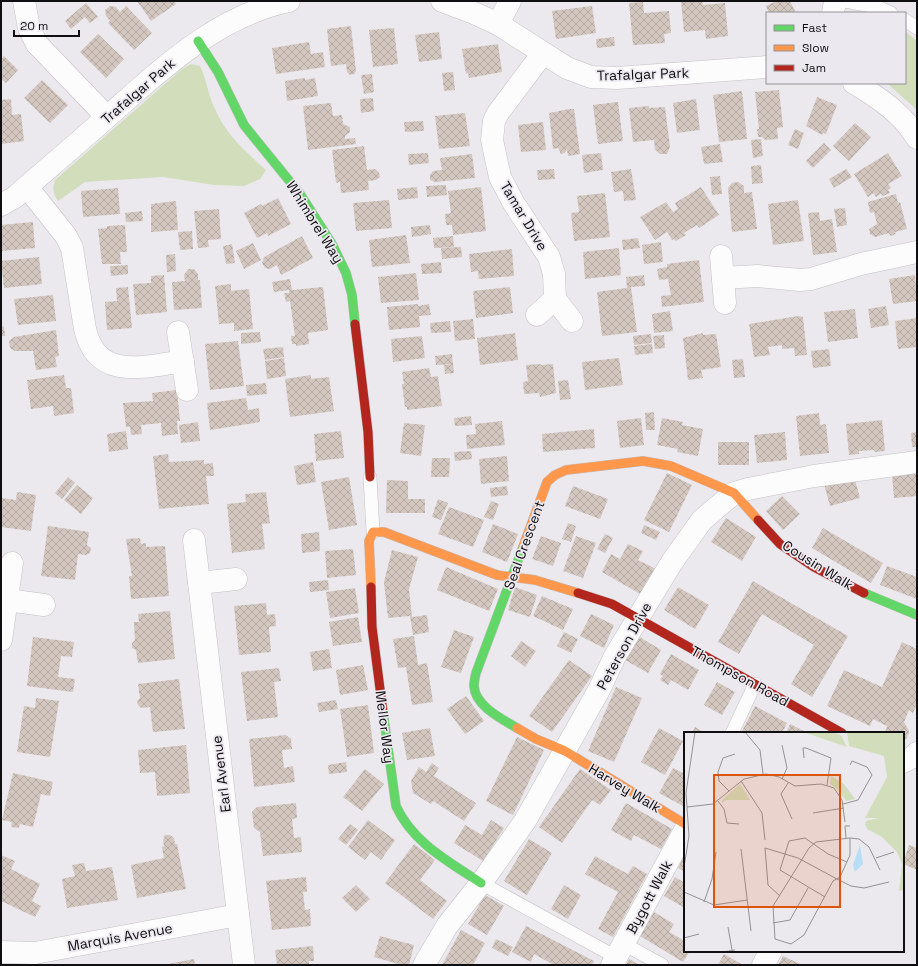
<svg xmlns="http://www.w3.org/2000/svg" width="918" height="966" font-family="'Space Grotesk',sans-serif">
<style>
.grass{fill:#d2ddbc}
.building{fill:url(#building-cross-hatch)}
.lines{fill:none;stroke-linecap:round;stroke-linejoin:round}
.lane-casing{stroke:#c3c1c4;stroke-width:14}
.street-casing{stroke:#c3c1c4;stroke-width:23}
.fast-casing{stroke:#c3c1c4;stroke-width:10}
.slow-casing{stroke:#c3c1c4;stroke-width:10}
.jam-casing{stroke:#c3c1c4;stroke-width:10}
.lane{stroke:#fcfcfc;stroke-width:13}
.street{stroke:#fcfcfc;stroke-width:22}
.fast{stroke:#63d668;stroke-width:9}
.slow{stroke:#ff974d;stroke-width:9}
.jam{stroke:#b3261e;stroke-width:9}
.labels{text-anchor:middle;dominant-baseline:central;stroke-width:3.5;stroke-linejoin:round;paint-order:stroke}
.street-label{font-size:14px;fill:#0f0e10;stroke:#ece8ef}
.inset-road{fill:none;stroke:#949195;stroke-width:1}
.view{fill:#dd550c;fill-opacity:0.15;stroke:#dd550c;stroke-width:2}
.inset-edge{fill:none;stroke:#0f0e10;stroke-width:2}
</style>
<defs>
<pattern id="building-cross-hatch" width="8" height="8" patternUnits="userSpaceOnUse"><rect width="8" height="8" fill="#d3c7c0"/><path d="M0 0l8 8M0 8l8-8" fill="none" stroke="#b4aaa4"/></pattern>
</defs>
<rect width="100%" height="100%" fill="#ece9ee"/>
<g class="grass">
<path d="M905 31 917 41V110L887 83H905Z"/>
<path d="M191 64 200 66C207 80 208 95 215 109 226 135 246 152 266 170L260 179 244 186 214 185 163 177 85 182 58 201C53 194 52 189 55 180L182 69Z"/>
</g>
<g class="building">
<path d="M137 1H174L176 4 151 21Z"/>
<path d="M681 1H702L703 5 725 3 728 36 706 39 705 30 684 32Z"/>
<path d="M777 1H790L796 13H769L766 6Z"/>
<path d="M643 2 644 13 669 11 671 33 664 34 665 43 633 45 629 3Z"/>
<path d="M86 3 98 17 90 23 85 17 71 29 65 21Z"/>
<path d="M110 6 116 7 120 12 126 6 152 33 134 50 108 23 110 21 106 16 105 10Z"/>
<path d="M592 6 596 33 556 39 552 11Z"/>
<path d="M351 26 356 71 354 74 350 75 347 72 346 64 331 66 327 29Z"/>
<path d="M394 28 398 64 373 67 369 30Z"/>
<path d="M439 32 442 59 419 62 415 35Z"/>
<path d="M98 34 124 59 106 78 80 52Z"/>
<path d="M614 37 615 46 597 48 596 39Z"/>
<path d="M309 42 311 54 323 52 325 67 276 74 272 48Z"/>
<path d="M498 44 502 72 469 78 468 73 466 74 462 49Z"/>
<path d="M4 56 18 70 6 83 1 79V60Z"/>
<path d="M453 72 455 90 444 91 442 73Z"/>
<path d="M372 74 374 92 364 94 361 75Z"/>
<path d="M305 78V80L315 78 318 96 287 101 285 81Z"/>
<path d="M42 80 68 105 50 123 24 98Z"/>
<path d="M779 90 783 127 777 128 778 139 765 140 762 137H758L757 129H759L755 92Z"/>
<path d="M742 91 747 139 719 142 713 95Z"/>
<path d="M817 97 837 105 826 134 823 133 822 135 806 126Z"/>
<path d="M373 98 374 111 361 113 360 99Z"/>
<path d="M11 99 12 115 21 114 24 141 1 144V100Z"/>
<path d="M696 99 700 130 677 133 673 103Z"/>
<path d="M618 102 623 141 598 144 593 105Z"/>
<path d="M331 103 333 116 342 115 343 124 350 127V132L345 136V139L355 138 356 144 308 150 303 106Z"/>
<path d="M649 106V108L665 107 670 147 667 154H660L655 150 654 140 633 142 629 108Z"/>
<path d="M569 109H574L580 154 568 156 567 149 565 153 561 154 558 148 553 149 549 113Z"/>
<path d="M465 113 470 146 439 149 435 116Z"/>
<path d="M423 121 424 131 405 132 404 122Z"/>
<path d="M543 122 546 150 521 152 518 125Z"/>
<path d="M855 123 871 137 849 161 833 146Z"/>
<path d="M795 129 804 133 798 149 788 145Z"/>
<path d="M761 139 763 156 753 158 751 140Z"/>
<path d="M824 143 831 150 813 168 806 161Z"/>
<path d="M720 144 723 162 704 164 701 147Z"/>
<path d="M364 146 367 170 375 169 379 172 380 177 376 180 368 181 369 190 341 193 340 182 336 183 332 150Z"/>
<path d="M428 153 429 163 409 165 408 154Z"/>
<path d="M601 153 603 170 584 173 582 155Z"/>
<path d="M888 153 902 176 888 184 891 188 888 190 890 193 883 196 881 194 876 197 874 193 868 197 854 174Z"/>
<path d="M472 154 475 178 435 182 430 180V175L433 171 442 170 440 158Z"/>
<path d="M761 165 763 183 752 184 751 166Z"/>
<path d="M554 169 555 179 538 180 537 170Z"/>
<path d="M631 169 636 200 624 201 623 191 614 192 611 172Z"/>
<path d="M846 169 852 177 834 188 829 179Z"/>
<path d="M720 176 722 194 712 195 710 177Z"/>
<path d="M738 182 744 186V193L752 192 757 229 732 232 728 188 732 183Z"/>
<path d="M446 185 447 195 427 197 426 186Z"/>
<path d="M417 187 418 198 398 200 397 189Z"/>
<path d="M481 187 486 231 453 235 452 225H446L445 214 451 213 448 191Z"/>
<path d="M701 187 719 215 699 228 697 225 684 233 686 235 676 241 674 239 672 240 667 232 655 240 640 217 666 202 673 212 678 209 675 203Z"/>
<path d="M118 188 120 214 83 217 81 191Z"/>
<path d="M605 193 610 237 574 241 571 213 579 212 577 196Z"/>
<path d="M896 194 898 203 900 202 907 229 895 232 896 234 890 236 889 233 875 237 870 234 869 229 877 224 874 212 870 213 868 202Z"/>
<path d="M278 198 291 224 268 236 267 233 257 238 244 213 261 204 262 206Z"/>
<path d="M389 200 392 228 356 231 353 203Z"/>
<path d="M798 200 804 241 773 245 768 204Z"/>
<path d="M176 201 178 230 151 232V204Z"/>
<path d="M845 208 847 225 837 227 834 209Z"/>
<path d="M219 209 221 239 208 240 209 247 198 248 194 211Z"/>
<path d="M142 211 143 221 126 222 125 213Z"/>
<path d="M819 212 820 221 832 219 837 252 813 255 808 213Z"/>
<path d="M33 222 35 248 1 251V225Z"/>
<path d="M125 225 127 252H120L121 264H102L98 229 107 228V226Z"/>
<path d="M430 225 431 234 412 237 411 227Z"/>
<path d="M192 231 193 249 180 250 178 232Z"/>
<path d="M406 235 410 263 372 267 369 240Z"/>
<path d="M302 236 313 258 281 275 277 265 270 269 265 268 262 263 264 257Z"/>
<path d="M453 236 454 247 434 248 433 238Z"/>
<path d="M638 238 640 248 623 250 622 240Z"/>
<path d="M661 242 663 262 644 264 642 245Z"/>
<path d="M253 243 261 260 244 269 236 251Z"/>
<path d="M232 244 235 263 226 264 223 246Z"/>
<path d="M461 247 462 257 442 259 441 248Z"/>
<path d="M619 248 621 275 585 279 583 252Z"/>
<path d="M512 249 514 276 479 279 478 271 471 272 469 254Z"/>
<path d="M175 254 176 271 167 272 166 255Z"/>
<path d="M39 257 42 284 4 288 1 261Z"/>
<path d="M699 260 704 302 662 307 661 296 671 295 669 285 668 279 659 280 657 269 667 267V264Z"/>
<path d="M441 262 442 273 422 274 421 264Z"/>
<path d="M128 265V274L111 276 110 266Z"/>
<path d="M188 269H194L198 274V280H200L202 308 174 310 172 282 185 281 184 275Z"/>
<path d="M416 273 419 300 381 303 378 277Z"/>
<path d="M164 275 167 312 136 315 133 284 151 283V276Z"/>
<path d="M644 275 645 286 631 287 637 332 602 336 597 292 627 288 626 277Z"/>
<path d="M915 275 917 301 893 304 889 279Z"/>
<path d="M290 279 292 290 323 287 328 330 308 333 309 344 296 346V344H292L291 336H295L290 301 286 302 284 293H289V290L274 292 272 282Z"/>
<path d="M231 284V291L249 289 253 329 234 331V323L219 324 215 286Z"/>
<path d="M128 287 132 328 107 330 105 302 117 301 116 288Z"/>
<path d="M510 287 513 313 476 318 473 291Z"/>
<path d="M53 295 56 321 18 325 14 299Z"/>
<path d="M418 304V306L429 304 431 315 419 316 420 327 389 330 387 307Z"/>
<path d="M886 306 889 325 871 328 868 309Z"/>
<path d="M855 309 858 338 828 342 824 312Z"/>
<path d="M670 311 673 331 654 333 652 314Z"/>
<path d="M798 316 803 317 807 355 795 356 794 348 782 349V345L768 347 770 355 754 357 749 324Z"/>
<path d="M917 318V347L898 349 895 321Z"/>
<path d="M473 319 475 339 455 341 453 321Z"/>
<path d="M450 321 451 332 431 333 430 323Z"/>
<path d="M4 326 5 336H1V327Z"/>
<path d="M56 330 59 356 55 357 57 367 36 370 33 351H15L10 348 9 341 14 337Z"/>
<path d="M260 332 261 342 241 344V333Z"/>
<path d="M515 333 518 360 480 365 477 338Z"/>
<path d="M703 333V335L716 334 721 367 701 370 703 378 688 380 683 338Z"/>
<path d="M651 334 652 343 634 345 633 336Z"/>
<path d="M664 335 665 348 655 349 653 336Z"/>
<path d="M422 336 425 358 393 362 391 339Z"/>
<path d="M238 341 244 386 210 390 205 344Z"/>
<path d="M652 344 653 353 635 355 634 346Z"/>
<path d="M283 347 284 357 265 360 263 349Z"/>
<path d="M829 349 831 366 813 368 811 351Z"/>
<path d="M452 354 453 364 436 365 435 356Z"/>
<path d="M284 358 286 376 267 379 265 361Z"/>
<path d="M619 358 623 385 585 390 582 362Z"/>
<path d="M743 359 745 377 734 378 732 360Z"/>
<path d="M453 364 454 373 445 374 444 365Z"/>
<path d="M540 364 541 365 553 364 556 393 540 397 539 393 524 394 523 382 528 381 526 365Z"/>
<path d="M429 368 431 377 438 376 442 406 407 410V407H405L402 384H404L402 372Z"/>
<path d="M64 375 66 388H71L74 413 54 416 53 406 31 409 27 380Z"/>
<path d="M311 375V379L329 377 334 411 290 417 285 379Z"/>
<path d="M568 380 571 399 560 400 558 381Z"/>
<path d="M266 383 267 394 247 396 246 385Z"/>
<path d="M177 390 180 421H177L178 434 162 436 161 423 141 425 142 434 131 435 130 427H126L123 403 153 401 152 393Z"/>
<path d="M246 398 248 410 259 408 260 422 210 430 207 403Z"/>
<path d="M654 412 655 430H646L645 413Z"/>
<path d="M819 413 820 425 826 424 829 453 800 456 796 416Z"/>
<path d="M471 416 472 425 455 426 454 418Z"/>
<path d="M641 418 644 445 620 448 617 421Z"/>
<path d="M662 418 683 422 682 425 703 429 698 456 677 452 678 449 657 445Z"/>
<path d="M882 420 885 451 875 452 874 450 859 451V454L849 455 846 424Z"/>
<path d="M502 421 505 445 467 449 466 435 476 434 475 424Z"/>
<path d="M198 422 200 441 181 443 179 425Z"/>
<path d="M404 423 425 425 421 456 400 453Z"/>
<path d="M594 429 595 448 543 452 542 434Z"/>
<path d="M126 431 128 449 109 452 107 434Z"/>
<path d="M341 431 344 458 316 461 314 434Z"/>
<path d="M785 432 787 460 757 463 754 435Z"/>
<path d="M917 432V447H912L911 433Z"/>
<rect x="718" y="442" width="31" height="23"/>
<path d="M471 451 472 459 455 461 454 452Z"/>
<path d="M168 454 169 462 204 460V464L213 463 214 476H206L209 504 159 509 153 456Z"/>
<path d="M507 456 509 481 481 484 479 459Z"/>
<path d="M432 458H450L449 477H431Z"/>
<path d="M313 462 316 482 297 485 294 466Z"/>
<path d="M667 473 692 485 669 532 644 520Z"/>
<path d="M917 473V496L894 498 892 476Z"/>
<path d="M854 476 860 498 830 506 824 484Z"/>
<path d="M68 477 75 483 62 499 55 493Z"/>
<path d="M349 477 357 525 329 530 321 482Z"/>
<path d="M387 480 408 481V499H425V513H386Z"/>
<path d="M77 485 93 498 81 514 64 500Z"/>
<path d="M507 486 508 495 491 497 490 488Z"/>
<path d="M573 486 608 499 600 519 565 506Z"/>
<path d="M17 492 36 495 31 531 1 527V498L16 500Z"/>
<path d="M266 492 270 523 262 524 265 549 232 553 227 504 246 502 245 494Z"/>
<path d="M782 496 800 514 783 530 766 511Z"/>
<path d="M438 499 448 503 441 520 432 517Z"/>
<path d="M491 501 499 504 493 520 484 517Z"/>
<path d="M449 507 484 520 473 547 438 534Z"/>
<path d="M726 518 756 537 742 561 711 542Z"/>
<path d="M568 523 576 526 571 542 562 539Z"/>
<path d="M493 524 518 534 507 562 482 552Z"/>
<path d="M644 525 660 532 656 540 641 533Z"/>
<path d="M48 526 89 532 87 545 91 548 90 553 86 555 78 554 75 580 41 576Z"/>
<path d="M823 528 883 563 871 583 812 548Z"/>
<path d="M319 532 320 551 302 553 301 534Z"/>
<path d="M605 534 613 538 605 553 597 549Z"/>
<path d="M541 536 561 543 553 566 532 559Z"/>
<path d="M576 536 596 543 583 578 563 571Z"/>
<path d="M140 538 141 544 146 543V547L165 546 169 596 131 599 129 576H132L126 539Z"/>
<path d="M628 544 643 551 638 560 656 569 642 595 602 572 611 554 620 559Z"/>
<path d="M353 549 356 575 327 578 325 551Z"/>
<path d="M392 550 418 557 409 589 412 617 427 615 429 632 413 635 410 616 388 618 384 582Z"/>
<path d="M887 566 917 577V599L880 585Z"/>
<path d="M446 567 498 589 489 611 437 590Z"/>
<path d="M328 580 329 590 310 592 309 582Z"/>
<path d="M753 581 848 636 812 697 791 684 814 645 762 614 739 654 718 642Z"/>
<path d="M515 587 537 595 530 617 508 610Z"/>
<path d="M678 587 709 605 695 629 664 610Z"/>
<path d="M355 588 359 613 330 618 326 592Z"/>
<path d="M542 596 573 609 563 630 533 616Z"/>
<path d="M266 603 267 615 275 614 276 626 269 627 271 652 239 655 234 606Z"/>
<path d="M170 611 175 659 138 663 136 650 132 648V643L135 640 134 622H139L138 614Z"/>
<path d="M591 614 614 625 604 648 580 636Z"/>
<path d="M358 617 362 642 333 646 329 622Z"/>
<path d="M454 630 474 637 461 673 441 667Z"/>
<path d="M564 632 578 639 571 653 557 646Z"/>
<path d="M414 636 418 665 427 663 433 702 412 705 406 667 398 668 393 639Z"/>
<path d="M638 636 661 650 648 673 625 660Z"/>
<path d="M33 637 74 642 72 657 61 656 58 677 75 679 73 692 27 686Z"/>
<path d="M521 641 536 651 525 667 511 656Z"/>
<path d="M902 642 917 649V704L913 713 909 710 904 722 909 731 907 738 903 742V733H885L887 726 873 719 870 726 827 706 844 670 882 687Z"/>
<path d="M329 649 332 668 313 671 310 652Z"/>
<path d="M671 654 699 670 688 690 671 680 668 685 660 680 663 676 660 674Z"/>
<path d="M569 660 592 676 552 732 529 716Z"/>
<path d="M363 665 368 690 340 695 336 670Z"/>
<path d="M279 668 281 681 274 682 278 717 247 721 241 672Z"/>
<path d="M179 679 185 729 153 732 150 707 141 708 138 705 137 701 140 698 138 684Z"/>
<path d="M717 682 735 692 722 715 704 705Z"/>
<path d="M616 687 642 698 614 762 588 751Z"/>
<path d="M466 696 484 721 465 734 447 709Z"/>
<path d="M36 698 59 701 50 757 17 752 24 706 35 708Z"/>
<path d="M336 700 338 709 319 712 317 703Z"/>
<path d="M368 705 374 753 347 757 340 709Z"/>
<path d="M755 706 787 723 782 733H741Z"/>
<path d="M790 724 808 733H786Z"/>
<path d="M695 727 705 733H692Z"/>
<path d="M430 728 435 756 407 760 402 733Z"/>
<path d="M659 728 683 741 665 775 641 762Z"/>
<path d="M286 735 291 739 292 749 282 750 284 768 293 766 295 782 254 787 249 739Z"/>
<path d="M517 737 544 750 513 815 486 801Z"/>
<path d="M186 745 190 793 157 796 155 772 140 773 138 750Z"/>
<path d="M346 762 347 772 329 774 328 765Z"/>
<path d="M432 763 439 768 434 776 476 803 464 821 433 801 431 804 413 793 411 781 419 767 426 772Z"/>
<path d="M673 768 685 774V801L683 806 659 793Z"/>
<path d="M365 769 384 784 362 811 343 797Z"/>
<path d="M580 769 611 790 600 805 592 800 562 843 539 827Z"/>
<path d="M13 773 53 782 50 796 41 794 33 827 20 824 19 828 11 827 12 822 2 820Z"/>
<path d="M296 803 297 818 292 819 294 838 301 837 302 852 263 856 260 832 254 828 252 812 257 807Z"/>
<path d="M626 803 672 829 661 849 634 835 631 841 611 830Z"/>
<path d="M368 820 395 840 381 860 371 852 365 860 348 847Z"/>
<path d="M491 820 504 828 483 861 454 843 465 825 482 835Z"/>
<path d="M350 824 358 830 346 845 338 839Z"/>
<path d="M165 835H170L174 838 175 844H177L186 889 137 898 131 865 164 858 162 847 164 846 163 840Z"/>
<path d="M529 839 552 853 527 895 504 881Z"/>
<path d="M414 844 435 860 420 880 447 901 433 919 385 883Z"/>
<path d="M909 845 917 848V870L903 864Z"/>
<path d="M685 854V872L678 868Z"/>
<path d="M1 855 15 861 11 869 40 884 32 901 41 906 35 917 1 901Z"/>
<path d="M595 856 628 874 633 866 647 874 613 937 598 929 618 892 585 874Z"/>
<path d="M84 863 86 871 112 867 118 900 67 908 62 879 75 876 72 865Z"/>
<path d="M306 877 307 892H303L305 910 310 909 311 926 272 930 266 881Z"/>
<path d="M675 877 685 883V908L664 896Z"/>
<path d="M356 885 370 899 356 912 342 898Z"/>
<path d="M564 885 581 895 568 919 551 909Z"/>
<path d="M485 895 504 906 487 935 468 924Z"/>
<path d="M654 912 674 924 669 932 685 941V951H690L683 962 640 936Z"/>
<path d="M526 926 594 961 592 965H554L534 954 531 962 512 952Z"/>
<path d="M461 930 485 943 473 965H442Z"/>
<path d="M380 936 414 945 409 965H402L374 957Z"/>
<path d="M496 939 513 947 508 956 492 948Z"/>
<path d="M313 946 314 961H309V965H277L275 950Z"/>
<path d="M724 954 743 965H718Z"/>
<path d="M783 956 802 965H778Z"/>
<path d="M194 959 195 965H169L168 964Z"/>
<path d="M629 959 639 965H626Z"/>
</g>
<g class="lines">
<defs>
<g id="lane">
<path d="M845 1 877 7 891 13"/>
<path d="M905 20 917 28"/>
<path d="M370 477 373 532"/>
<path d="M732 733 755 684"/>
<path d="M481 883 616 957"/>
<path d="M624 944 662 965"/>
</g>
<g id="street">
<path d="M24 1 29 28 37 44 107 117"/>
<path d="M442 1 474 13 498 24 567 68 591 77 617 78 767 67"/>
<path d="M833 13 835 1"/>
<path d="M498 24 510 1"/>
<path d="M543 53 498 113 494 121 492 140 500 177 513 202 549 257 554 274 555 299 572 321"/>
<path d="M854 83C878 97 903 114 917 138"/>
<path d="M27 187 66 236 72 248 85 329C97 381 143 367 183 361"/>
<path d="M1 205 15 197C46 170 77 144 107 117 161 70 216 16 289 1"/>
<path d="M721 256 725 303"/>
<path d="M723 278 757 276 800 280 811 279 861 264 917 252"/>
<path d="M537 315 555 299"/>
<path d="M178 332 187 390"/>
<path d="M194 540 244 965"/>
<path d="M199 583 236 579"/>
<path d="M7 600 44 605"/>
<path d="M1 640 12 563"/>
<path d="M903 762 913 757 917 753"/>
<path d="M1 952 35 953 238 915"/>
<path d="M424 965 447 926 481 883 525 821 599 690 615 656 672 562 702 520 734 493 748 489 814 476 917 462"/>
<path d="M612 965 685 830"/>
<path d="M763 965 771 951"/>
</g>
<g id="fast">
<path d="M198 41 218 72 244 125 300 194 332 244 346 273 352 295 355 324"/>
<path d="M864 593 917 615"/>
<path d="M383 712 396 806C413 843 448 861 481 883"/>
<path d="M517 728C502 719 475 706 474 686 474 682 475 677 476 673L523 547"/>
</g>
<g id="slow">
<path d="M523 547 547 482 555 475 566 470 643 461 671 466 734 493 758 520"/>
<path d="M371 587 369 541 373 532H384L497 575 535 580 578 593"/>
<path d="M517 728 536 739 565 751 685 824"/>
</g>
<g id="jam">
<path d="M355 324 368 432 370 477"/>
<path d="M758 520 780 544 814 567 864 593"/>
<path d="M371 587 372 627 383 712"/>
<path d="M578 593 612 604 842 733"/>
</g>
</defs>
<use href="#lane" class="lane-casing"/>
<use href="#street" class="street-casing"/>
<use href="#fast" class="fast-casing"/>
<use href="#slow" class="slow-casing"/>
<use href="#jam" class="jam-casing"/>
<use href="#lane" class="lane"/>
<use href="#street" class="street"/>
<use href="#fast" class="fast"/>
<use href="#slow" class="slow"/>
<use href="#jam" class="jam"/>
</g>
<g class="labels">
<g class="street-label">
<text transform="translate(643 74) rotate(-2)">Trafalgar Park</text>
<text transform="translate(138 91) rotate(-41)">Trafalgar Park</text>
<text transform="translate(524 216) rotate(59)">Tamar Drive</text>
<text transform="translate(315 222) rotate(58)">Whimbrel Way</text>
<text transform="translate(524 545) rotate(-70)">Seal Crescent</text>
<text transform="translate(818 565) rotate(32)">Cousin Walk</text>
<text transform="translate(624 646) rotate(-61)">Peterson Drive</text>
<text transform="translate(740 676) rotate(29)">Thompson Road</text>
<text transform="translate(385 727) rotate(83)">Mellor Way</text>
<text transform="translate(221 774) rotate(-97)">Earl Avenue</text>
<text transform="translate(625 788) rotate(31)">Harvey Walk</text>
<text transform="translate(649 897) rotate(-62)">Bygott Walk</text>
<text transform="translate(120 937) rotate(-10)">Marquis Avenue</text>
</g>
</g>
<g transform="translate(684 732)">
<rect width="220" height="220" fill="#ece9ee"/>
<path d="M147 44 160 52 171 67 162 69 156 59 146 52ZM56 52 66 68H42L38 71V68Z" fill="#d2ddbc"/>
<path d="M119 0H147L157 3 163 15ZM163 0H219L220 158 215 159 218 132 213 120 198 105 183 97 181 92 182 89 194 86H181L203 45 200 24 165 14Z" fill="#d2ddbc"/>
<path d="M176 113 179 132 171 140 169 133Z" fill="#b8def7"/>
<path class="inset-road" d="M61 0 76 18 79 42M120 26 119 16H122L147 26 143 53M98 47 103 36 98 13M57 49 78 81 81 108M104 51 97 62 108 87M45 59 35 49 34 40 39 26 51 22M34 69 40 77 43 91 55 92M159 72 174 68 188 43 183 35 168 29 166 33M3 75 29 72 60 47 82 42 95 45 111 54 137 52 150 56 158 68 161 90M129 81 160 76M162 106 161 94H166M166 106V123L156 145 149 149 120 203 107 212 91 207 89 174 125 116 132 110ZM166 106 175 107 185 115 196 138M57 117 67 199M192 126 210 120M0 135 5 104 2 61 11 0M153 147 167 154 180 156 205 150M0 160 30 173 63 168M96 164 84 153 81 116 114 126 153 147M141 165 96 138 105 109 121 106 144 122 163 130M20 170 28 147 32 120M89 191 106 188 124 156M44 195 48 218M0 206 15 202M39 220 51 218"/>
<path class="view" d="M30 43H156V175H30Z"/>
<rect width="220" height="220" class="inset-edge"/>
</g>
<rect width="918" height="966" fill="none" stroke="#0f0e10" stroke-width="4"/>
<rect x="766" y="12" width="140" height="72" fill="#ece8ef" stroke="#949196"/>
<rect x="774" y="25" width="20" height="6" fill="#63d668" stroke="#949196"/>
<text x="802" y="32" font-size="12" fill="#0f0e10">Fast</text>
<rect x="774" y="45" width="20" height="6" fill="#ff974d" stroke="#949196"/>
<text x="802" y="52" font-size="12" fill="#0f0e10">Slow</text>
<rect x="774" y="65" width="20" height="6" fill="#b3261e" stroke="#949196"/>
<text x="802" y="72" font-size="12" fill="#0f0e10">Jam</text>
<path d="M14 30v6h65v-6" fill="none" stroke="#0f0e10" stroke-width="2"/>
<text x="20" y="30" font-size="12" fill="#0f0e10" stroke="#ece8ef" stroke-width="3" paint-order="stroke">20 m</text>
</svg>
